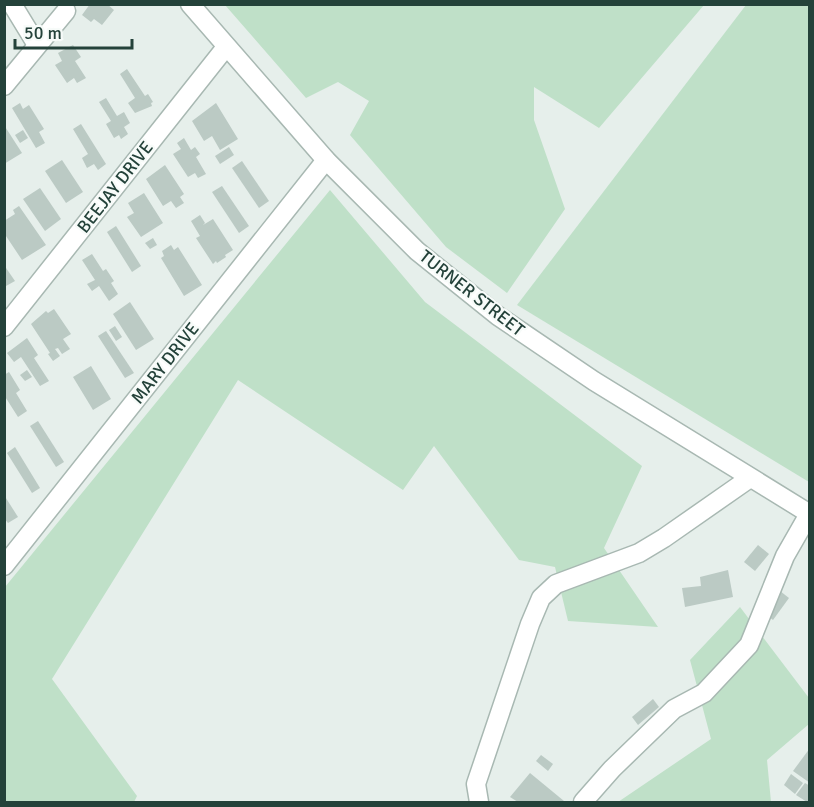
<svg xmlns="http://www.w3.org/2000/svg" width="814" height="807" font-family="Signika,sans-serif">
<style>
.green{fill:#bfe0c8}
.building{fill:#bbcac4}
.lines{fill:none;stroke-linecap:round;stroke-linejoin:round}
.minor-casing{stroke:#a8b8b2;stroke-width:21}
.minor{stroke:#fff;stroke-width:18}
.labels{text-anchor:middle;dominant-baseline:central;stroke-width:4.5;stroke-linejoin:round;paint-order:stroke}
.street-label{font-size:18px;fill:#24423a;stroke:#f7fbf9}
</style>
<rect width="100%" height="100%" fill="#e6efeb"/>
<g class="green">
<path d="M225 5H704L599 128 534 87V120L565 209 507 293 446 247 350 135 369 101 338 82 306 98Z"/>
<path d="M746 5H809V482L517 305Z"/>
<path d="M330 190 425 302 642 466 604 548 658 627 568 621 555 567 519 560 434 446 403 490 238 380 52 679 137 796 134 802H5V587Z"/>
<path d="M740 607 809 698V724L767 760 771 802H618L711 739 690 660Z"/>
</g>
<g class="building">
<path d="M90 4H107L114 10 102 25 94 19 91 22 82 15Z"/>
<path d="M73 45 81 57 75 61 86 78 77 83 74 78 67 83 55 65 62 61 58 53Z"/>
<path d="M127 69 145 96 148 94 153 102 151 103 152 106 135 113 128 103 135 98 120 74Z"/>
<path d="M106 98 117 116 124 112 130 123 124 127 128 134 121 139 119 135 114 138 106 124 111 121 99 102Z"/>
<path d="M20 103 23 109 29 105 44 129 39 132 45 143 36 148 12 108Z"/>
<path d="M216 103 238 139 220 150 212 136 204 141 192 121Z"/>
<path d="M81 124 106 164 98 170 94 164 87 168 82 158 88 154 73 129Z"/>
<path d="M4 125 22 153 4 164Z"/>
<path d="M23 130 28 138 20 143 15 135Z"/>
<path d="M184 138 191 150 195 147 200 154 196 157 206 174 198 178 195 173 188 177 173 154 181 149 177 143Z"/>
<path d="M229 147 234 155 220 164 215 156Z"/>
<path d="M62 160 83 192 66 203 45 171Z"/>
<path d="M242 161 269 201 259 208 232 168Z"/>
<path d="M165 165 184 194 180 197 184 203 176 208 171 201 163 206 146 179Z"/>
<path d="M222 186 249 226 239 233 212 192Z"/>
<path d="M40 188 61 219 45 231 23 199Z"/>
<path d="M144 193 163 223 141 237 127 217 134 213 128 203Z"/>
<path d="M19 206 46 245 22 260 4 233V221L15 214 13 210Z"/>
<path d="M200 215 205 223 203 225 213 219 233 250 225 255 226 257 217 263 216 261 213 264 196 238 200 236 191 221Z"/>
<path d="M116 226 141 266 132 272 107 232Z"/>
<path d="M153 238 157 245 150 249 145 243Z"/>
<path d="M171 245 174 250 178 247 202 285 184 296 161 258 164 256 162 251Z"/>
<path d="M92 254 103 271 106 269 114 281 111 283 118 294 109 301 99 286 92 291 87 284 95 280 82 260Z"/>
<path d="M4 265 15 281 6 286 4 283Z"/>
<path d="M130 302 154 339 136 350 113 314Z"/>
<path d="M54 309 71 334 63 339 70 349 62 354 58 348 55 349 60 356 53 361 48 354 50 353 31 324 46 311 48 313Z"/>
<path d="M115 326 122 337 116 341 109 330Z"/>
<path d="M106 331 134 373 125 378 98 336Z"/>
<path d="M27 338 38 355 34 358 49 381 40 386 21 357 14 362 7 353Z"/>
<path d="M91 366 111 399 93 410 73 377Z"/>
<path d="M27 370 32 377 25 381 20 375Z"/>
<path d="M9 372 20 390 16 393 27 411 18 417 4 395V375Z"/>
<path d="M38 421 64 462 56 467 30 426Z"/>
<path d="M15 447 40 488 32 493 7 453Z"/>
<path d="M4 495 18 517 8 523 4 518Z"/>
<path d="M758 545 769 554 755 571 744 562Z"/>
<path d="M728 570 733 597 685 607 682 588 701 586 700 577Z"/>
<path d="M780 591 789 598 773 620 765 614Z"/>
<path d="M653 699 659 707 638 725 632 717Z"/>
<path d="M810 748V783L793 771Z"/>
<path d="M541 755 553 764 548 771 536 761Z"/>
<path d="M530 773 564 801 562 802H518L510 797Z"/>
<path d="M791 774 803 783 795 794 784 785Z"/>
<path d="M805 783 810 786V799L807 802 796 795Z"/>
</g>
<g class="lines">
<defs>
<g id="minor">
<path d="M12 4 37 45"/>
<path d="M190 4 326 160 417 251 498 316 594 381 810 514"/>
<path d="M4 86 66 11"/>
<path d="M4 327 226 47"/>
<path d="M4 566 326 160"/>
<path d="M479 802 476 784 530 624 541 598 556 584 639 553 664 538 750 478"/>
<path d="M583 802 612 769 674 709 704 693 749 645 785 556 809 514"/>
</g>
</defs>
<use href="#minor" class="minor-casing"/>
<use href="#minor" class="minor"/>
</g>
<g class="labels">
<g class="street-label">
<text transform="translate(115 187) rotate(-52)">BEEJAY DRIVE</text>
<text transform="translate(472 293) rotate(38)">TURNER STREET</text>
<text transform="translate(165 363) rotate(-52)">MARY DRIVE</text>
</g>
</g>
<rect width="814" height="807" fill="none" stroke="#24423a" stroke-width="12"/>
<path d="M15 39v9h117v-9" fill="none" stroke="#24423a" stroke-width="3"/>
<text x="24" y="39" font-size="18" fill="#24423a" stroke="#f7fbf9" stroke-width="4.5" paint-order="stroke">50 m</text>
</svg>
